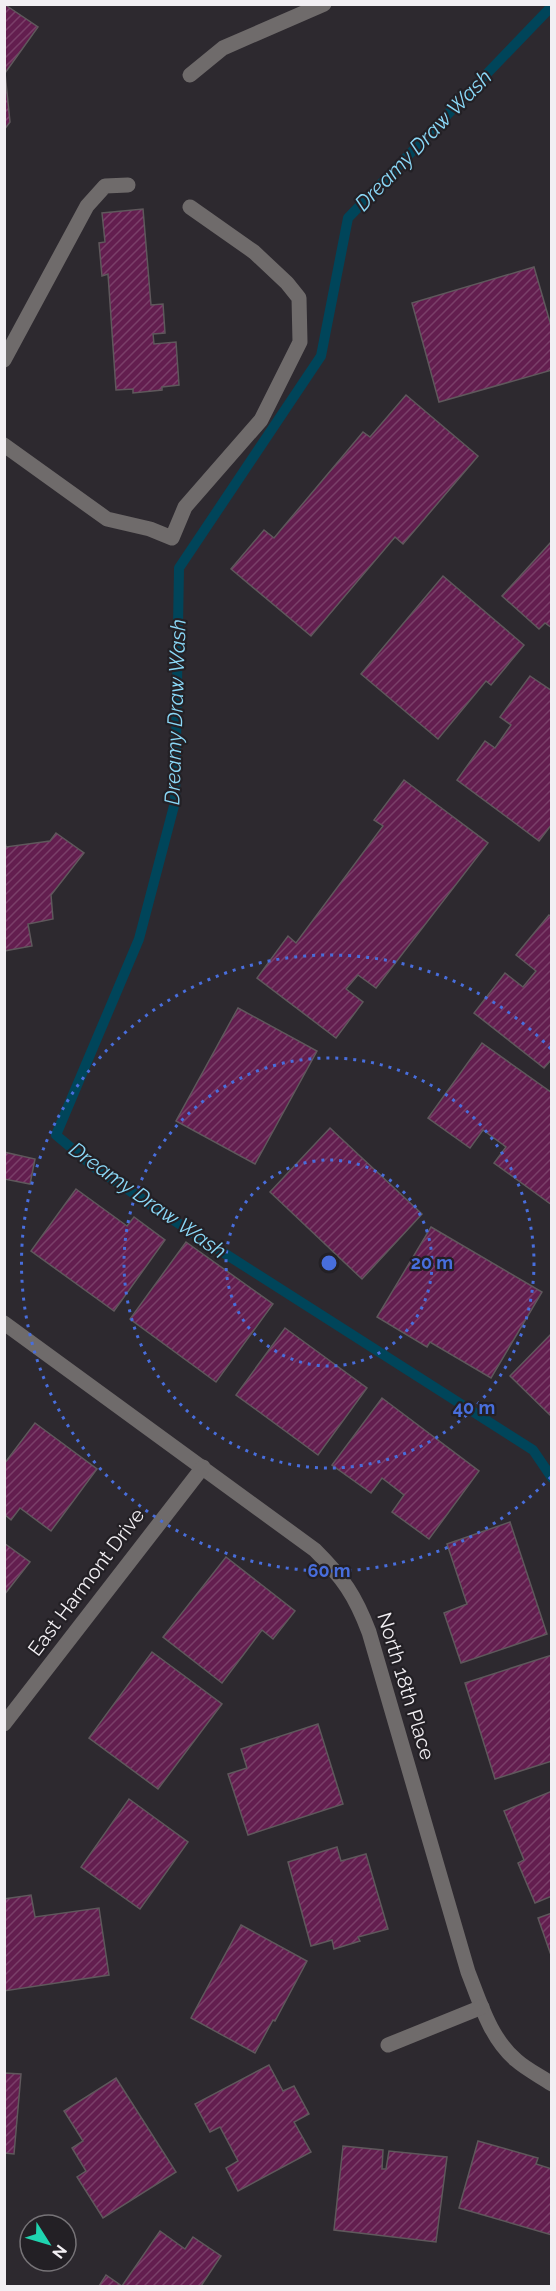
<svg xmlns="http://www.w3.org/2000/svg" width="556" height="2291" font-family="Raleway,sans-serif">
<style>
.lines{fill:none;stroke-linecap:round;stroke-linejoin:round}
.stream{stroke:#00455a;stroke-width:10}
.building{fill:url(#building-hatch);stroke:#5f585c;stroke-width:1.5}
.minor{stroke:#6f6b6b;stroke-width:15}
.ring{fill:none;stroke:#486edd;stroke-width:3;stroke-dasharray:3 6}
.labels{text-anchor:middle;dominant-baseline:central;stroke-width:4.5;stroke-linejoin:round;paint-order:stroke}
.street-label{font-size:20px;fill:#f2eff3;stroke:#232025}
.water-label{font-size:21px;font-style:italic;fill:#8bd8f7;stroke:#232025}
.centre{fill:#486edd;stroke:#232025;stroke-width:3}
.ring-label{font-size:18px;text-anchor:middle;font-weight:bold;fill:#486edd;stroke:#232025;stroke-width:4.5;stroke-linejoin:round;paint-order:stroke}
</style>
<defs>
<pattern id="building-hatch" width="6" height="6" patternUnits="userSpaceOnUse" patternTransform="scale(1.5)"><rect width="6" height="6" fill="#631e4f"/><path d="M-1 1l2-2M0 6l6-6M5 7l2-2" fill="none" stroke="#7a3f69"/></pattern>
</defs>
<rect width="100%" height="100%" fill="#2d292f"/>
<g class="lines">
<path class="stream" d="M552 6 348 218 321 356 179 568 175 802 139 939 56 1135 94 1167 199 1237 533 1450 552 1478"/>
</g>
<g class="building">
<path d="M4 4 38 27 5 73 10 122 4 130Z"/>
<path d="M143 209 151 305 163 304 165 333 153 334 154 344 176 342 179 385 162 387V390L133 393V389L116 390 108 274 102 276 99 243 105 242 102 213Z"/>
<path d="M534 267 552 329V370L439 402 412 303Z"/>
<path d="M406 395 478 456 403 544 395 537 311 636 231 569 264 530 274 538 363 432 370 437Z"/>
<path d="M552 541V628L545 623 539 629 502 596Z"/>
<path d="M443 576 524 645 491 685 486 681 438 739 361 674Z"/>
<path d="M530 676 552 691V824L539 841 457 780 485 741 495 748 511 725 500 717Z"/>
<path d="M404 780 488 843 376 988 358 975 346 989 363 1002 336 1038 257 978 288 936 296 943 383 826 374 820Z"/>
<path d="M56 833 84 853 51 895 53 919 28 924 32 946 4 951V837L6 847 50 841Z"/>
<path d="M549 915 552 917V1059L544 1068 474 1013 505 973 523 987 536 971 516 955Z"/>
<path d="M238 1008 317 1051 255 1164 176 1121Z"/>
<path d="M482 1043 552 1093V1205L494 1163 506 1147 483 1130 470 1148 428 1118Z"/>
<path d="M330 1128 422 1214 362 1279 270 1192Z"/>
<path d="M4 1152 35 1159 30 1184 4 1179Z"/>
<path d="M76 1189 127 1226 134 1217 165 1240 114 1311 31 1251Z"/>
<path d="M431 1227 542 1292 491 1378 430 1342 427 1347 377 1317Z"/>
<path d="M186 1242 273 1304 216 1382 130 1319Z"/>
<path d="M285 1328 367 1388 318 1455 236 1395Z"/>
<path d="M552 1333V1417L510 1376Z"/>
<path d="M382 1398 479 1471 429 1539 392 1512 404 1495 382 1478 371 1493 332 1465Z"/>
<path d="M35 1423 97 1469 51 1531 20 1508 11 1520 4 1514V1464Z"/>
<path d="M510 1522 547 1634 461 1663 444 1613 467 1604 447 1544Z"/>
<path d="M4 1543 30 1562 4 1595Z"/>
<path d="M226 1557 295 1611 273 1639 262 1630 222 1683 163 1637Z"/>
<path d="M152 1652 222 1704 158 1789 89 1738Z"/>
<path d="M552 1655V1761L495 1779 465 1683Z"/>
<path d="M318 1724 343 1804 248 1835 228 1774 247 1768 241 1749Z"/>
<path d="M552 1791V1896L535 1903 518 1863 524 1860 504 1811Z"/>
<path d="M129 1799 188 1842 140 1909 81 1867Z"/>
<path d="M337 1847 341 1861 366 1854 388 1929 358 1937 360 1941 334 1949 332 1940 311 1946 288 1862Z"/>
<path d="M31 1895 35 1917 99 1908 109 1975 4 1991V1899Z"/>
<path d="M552 1913V1958L538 1918Z"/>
<path d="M241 1925 307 1961 275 2021 273 2020 255 2053 191 2018Z"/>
<path d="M269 2065 283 2091 294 2086 309 2114 294 2122 311 2152 238 2191 226 2168 238 2161 220 2127 210 2132 195 2104Z"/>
<path d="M4 2073 21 2074 14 2154 4 2153Z"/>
<path d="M116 2078 176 2172 103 2218 77 2177 86 2171 72 2148 83 2141 64 2111Z"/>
<path d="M478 2141 538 2158 536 2164 552 2169V2235L459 2208Z"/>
<path d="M343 2146 383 2150 382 2169H386L389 2151 447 2157 436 2242 334 2230Z"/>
<path d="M160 2231 185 2249 193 2237 221 2256 201 2286H99L106 2275 122 2286Z"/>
</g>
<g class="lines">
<g class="minor">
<path d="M190 75 223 48 324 4"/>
<path d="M4 360 87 206 105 186 128 185"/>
<path d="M4 445 107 519 150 529 172 538 185 507 261 420 300 342 299 298 287 283 254 252 190 207"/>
<path d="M4 1323 315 1550C343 1578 355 1595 369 1632L468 1972C480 2002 490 2038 516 2060 526 2069 540 2076 552 2084"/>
<path d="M4 1724 203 1467"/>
<path d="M388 2045 482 2007"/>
</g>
</g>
<g class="ring">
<circle cx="329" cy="1263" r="103"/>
<circle cx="329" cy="1263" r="205"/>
<path d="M551 1477A308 308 0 1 1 551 1049"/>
</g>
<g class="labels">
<g class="street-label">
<text transform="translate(86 1582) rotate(-53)">East Harmont Drive</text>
<text transform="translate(406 1686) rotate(73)">North 18th Place</text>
</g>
<g class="water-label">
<text transform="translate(423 140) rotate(-46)">Dreamy Draw Wash</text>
<text transform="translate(175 712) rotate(-88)">Dreamy Draw Wash</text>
<text transform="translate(148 1200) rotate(35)">Dreamy Draw Wash</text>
</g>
</g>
<circle cx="329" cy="1263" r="9" class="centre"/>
<g class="ring-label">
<text x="432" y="1269">20 m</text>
<text x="474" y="1414">40 m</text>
<text x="329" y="1577">60 m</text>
</g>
<rect width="556" height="2291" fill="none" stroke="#f2eff3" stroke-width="12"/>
<g transform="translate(48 2243) rotate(127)"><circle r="28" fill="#232025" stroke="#767377" stroke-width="1.5"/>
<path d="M0-4.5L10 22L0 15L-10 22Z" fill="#1fd5b0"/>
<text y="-9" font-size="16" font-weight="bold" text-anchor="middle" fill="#f2eff3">N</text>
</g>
</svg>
